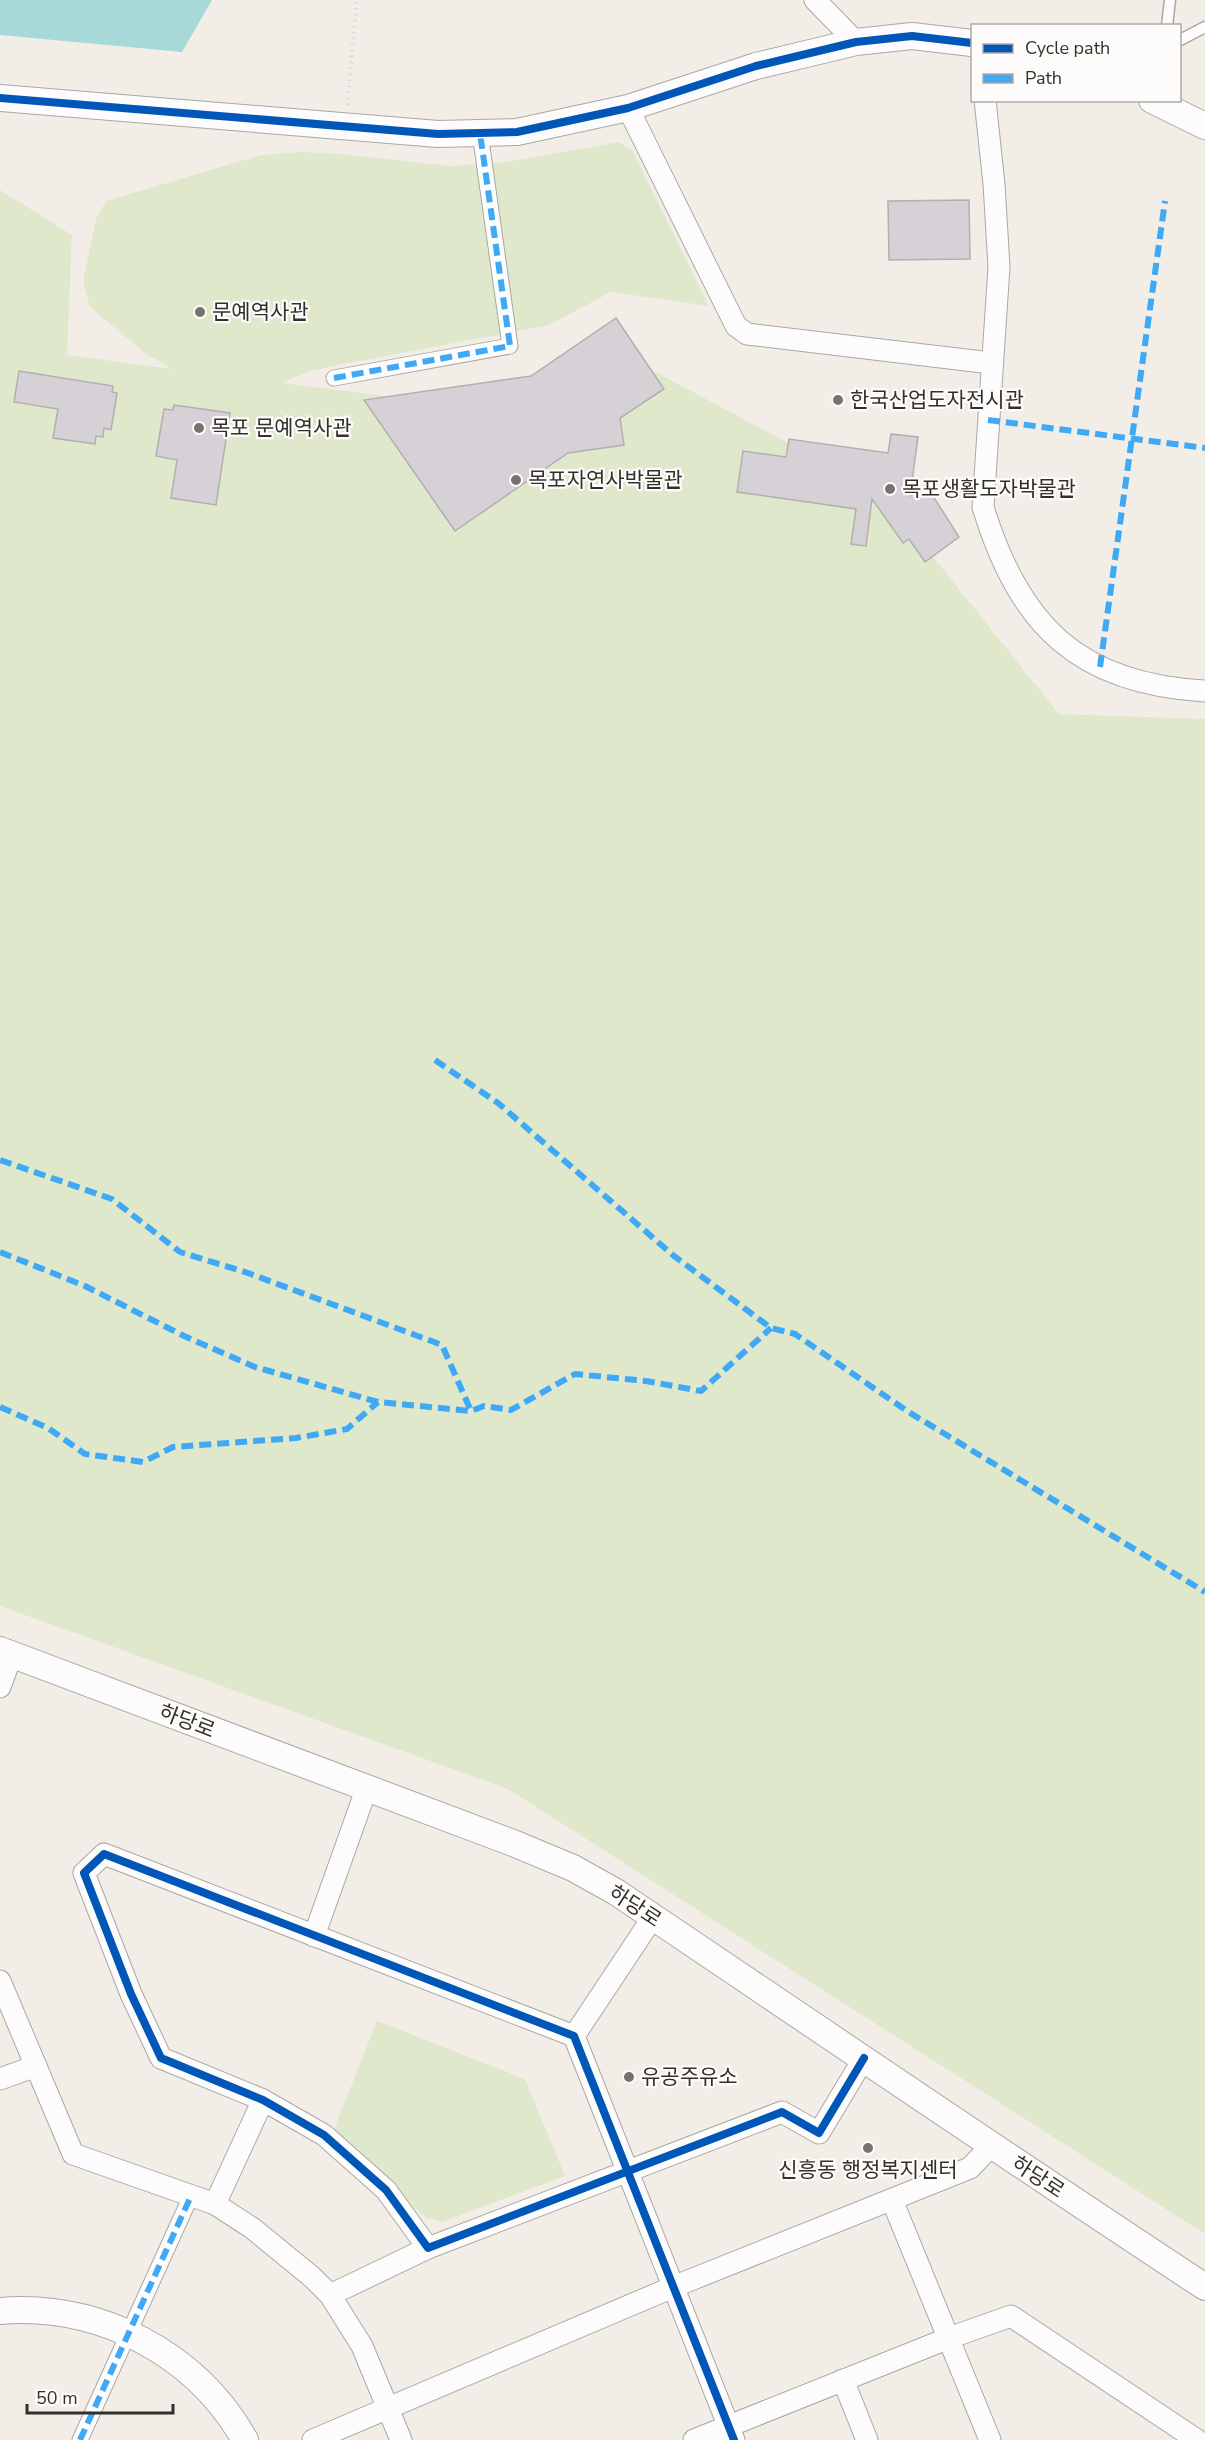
<svg xmlns="http://www.w3.org/2000/svg" width="1205" height="2440" font-family="'Nunito Sans','Noto Sans KR',sans-serif">
<style>
.green{fill:#e0e8cc}
.water{fill:#a7d9d9}
.building{fill:#d6d0d7;stroke:#b2afaf;stroke-width:1.5}
.lines{fill:none;stroke-linecap:round;stroke-linejoin:round}
.service-casing{stroke:#aba7a3;stroke-width:13}
.pedestrian-casing{stroke:#aba7a3;stroke-width:17}
.minor-casing{stroke:#aba7a3;stroke-width:23}
.tertiary-casing{stroke:#aba7a3;stroke-width:28}
.path{stroke:#dad9d7;stroke-width:4;stroke-dasharray:1.5 4.5;stroke-linecap:butt}
.service{stroke:#fdfcfc;stroke-width:10}
.pedestrian{stroke:#fdfcfc;stroke-width:15}
.minor{stroke:#fdfcfc;stroke-width:21}
.tertiary{stroke:#fdfcfc;stroke-width:26}
.quiet{stroke:#3fa9f5;stroke-width:6;stroke-dasharray:12 6;stroke-linecap:butt}
.cycleway-casing{stroke:#fefcfa;stroke-width:11}
.cycleway{stroke:#0057b8;stroke-width:8}
.poi-dot{fill:#76726e;stroke:#fefcfa;stroke-width:2}
.labels{text-anchor:middle;dominant-baseline:central;stroke-width:4.5;stroke-linejoin:round;paint-order:stroke}
.poi-label{font-size:21px;fill:#33302c;stroke:#fefcfa;text-anchor:start}
.street-label{font-size:21px;fill:#33302c;stroke:#fefcfa}
</style>
<rect width="100%" height="100%" fill="#f3ede8"/>
<g class="green">
<path d="M619 142 632 150 709 306 611 292 549 325 339 365 314 370 281 383 482 408 618 352 882 493 1059 714 1205 719V2234L508 1789 0 1606V190L72 235 67 355 172 369 146 354 90 307 83 282 96 219 106 201 261 155 300 152 340 154 450 166 507 162Z"/>
<path d="M377 2021 525 2079 565 2176 442 2222 427 2218 413 2207 333 2132Z"/>
</g>
<path class="water" d="M0 0H212L182 52 0 35Z"/>
<g class="building">
<path d="M969 200 970 259 889 260 888 201Z"/>
<path d="M616 318 664 389 620 418 624 445 568 453 455 531 364 400 531 376Z"/>
<path d="M19 371 113 386 112 392 117 393 111 430 104 428 103 437 96 436 95 444 53 438 58 409 14 402Z"/>
<path d="M174 405 230 413 216 505 171 498 177 460 156 456 164 409 173 410Z"/>
<path d="M891 434 918 437 910 496 926 485 959 537 925 562 909 539 903 543 872 499 866 546 851 544 856 509 737 492 743 451 786 457 789 439 888 453Z"/>
</g>
<g class="lines">
<defs>
<g id="service">
<path d="M1167 26 1170 0"/>
<path d="M1180 40 1205 27"/>
</g>
<g id="pedestrian">
<path d="M334 378 510 346 480 133"/>
<path d="M80 2440 191 2196"/>
</g>
<g id="minor">
<path d="M815 0 856 42"/>
<path d="M985 100 994 184 999 267 983 507C1019 625 1078 684 1205 691"/>
<path d="M628 108 736 326 747 334 991 363"/>
<path d="M0 1687 12 1654"/>
<path d="M314 1936 366 1790"/>
<path d="M0 1981 73 2154 215 2204 252 2228 312 2277 330 2295 362 2346 401 2440"/>
<path d="M574 2036 653 1917"/>
<path d="M0 2079 36 2066"/>
<path d="M892 2200 990 2440"/>
<path d="M215 2204 263 2100"/>
<path d="M330 2295 428 2248"/>
<path d="M843 2380 867 2440"/>
<path d="M313 2440 673 2287 970 2168 991 2146"/>
<path d="M694 2440 949 2338 1011 2316 1197 2440"/>
<path d="M734 2440 574 2036 104 1854 84 1873 131 1994 161 2058 263 2100 324 2135 386 2190 428 2248 782 2112 819 2133 864 2058"/>
</g>
<g id="tertiary">
<path d="M0 98 438 134 517 132 628 108 756 66 856 42 912 36 972 43"/>
<path d="M1152 100 1205 126"/>
<path d="M0 1650 513 1843 573 1868 616 1892C812 2024 1007 2157 1205 2287"/>
<path d="M0 2311C99 2303 196 2353 245 2440"/>
</g>
</defs>
<use href="#service" class="service-casing"/>
<use href="#pedestrian" class="pedestrian-casing"/>
<use href="#minor" class="minor-casing"/>
<use href="#tertiary" class="tertiary-casing"/>
<path class="path" d="M347 105 357 0"/>
<use href="#service" class="service"/>
<use href="#pedestrian" class="pedestrian"/>
<use href="#minor" class="minor"/>
<use href="#tertiary" class="tertiary"/>
<g class="quiet">
<path d="M334 378 510 346 480 133"/>
<path d="M988 420 1205 448"/>
<path d="M1100 667 1165 201"/>
<path d="M435 1060 498 1103 674 1256 771 1328 795 1334 907 1411 1205 1592"/>
<path d="M0 1160 112 1199 180 1252 248 1273 442 1345 471 1411"/>
<path d="M0 1252 85 1286 184 1336 255 1367 378 1402 471 1411 484 1406 511 1410 575 1374 646 1381 701 1391 771 1328"/>
<path d="M0 1407 48 1428 85 1454 143 1462 173 1447 296 1438 347 1429 378 1402"/>
<path d="M80 2440 191 2196"/>
</g>
<defs>
<g id="cycleway">
<path d="M0 98 438 134 517 132 628 108 756 66 856 42 912 36 972 43"/>
<path d="M734 2440 574 2036 104 1854 84 1873 131 1994 161 2058 263 2100 324 2135 386 2190 428 2248 782 2112 819 2133 864 2058"/>
</g>
</defs>
<use href="#cycleway" class="cycleway-casing"/>
<use href="#cycleway" class="cycleway"/>
</g>
<g class="poi-dot">
<circle cx="200" cy="312" r="6"/>
<circle cx="838" cy="400" r="6"/>
<circle cx="199" cy="428" r="6"/>
<circle cx="516" cy="480" r="6"/>
<circle cx="890" cy="489" r="6"/>
<circle cx="629" cy="2077" r="6"/>
<circle cx="868" cy="2148" r="6"/>
</g>
<g class="labels">
<g class="poi-label">
<text x="212" y="312">문예역사관</text>
<text x="850" y="400">한국산업도자전시관</text>
<text x="211" y="428">목포 문예역사관</text>
<text x="528" y="480">목포자연사박물관</text>
<text x="902" y="489">목포생활도자박물관</text>
<text x="641" y="2077">유공주유소</text>
<text x="868" y="2170" text-anchor="middle">신흥동 행정복지센터</text>
</g>
<g class="street-label">
<text transform="translate(187 1721) rotate(21)">하당로</text>
<text transform="translate(635 1906) rotate(33)">하당로</text>
<text transform="translate(1038 2177) rotate(33)">하당로</text>
</g>
</g>
<rect x="971" y="24" width="210" height="78" fill="#fefcfa" stroke="#adaaa8" stroke-width="1.5"/>
<rect x="983" y="44" width="30" height="9" fill="#0057b8" stroke="#adaaa8" stroke-width="1.5"/>
<text x="1025" y="54" font-size="18" fill="#33302c">Cycle path</text>
<rect x="983" y="74" width="30" height="9" fill="#3fa9f5" stroke="#adaaa8" stroke-width="1.5"/>
<text x="1025" y="84" font-size="18" fill="#33302c">Path</text>
<path d="M27 2404v9h146v-9" fill="none" stroke="#33302c" stroke-width="3"/>
<text x="36" y="2404" font-size="18" fill="#33302c" stroke="#fefcfa" stroke-width="4.5" paint-order="stroke">50 m</text>
</svg>
